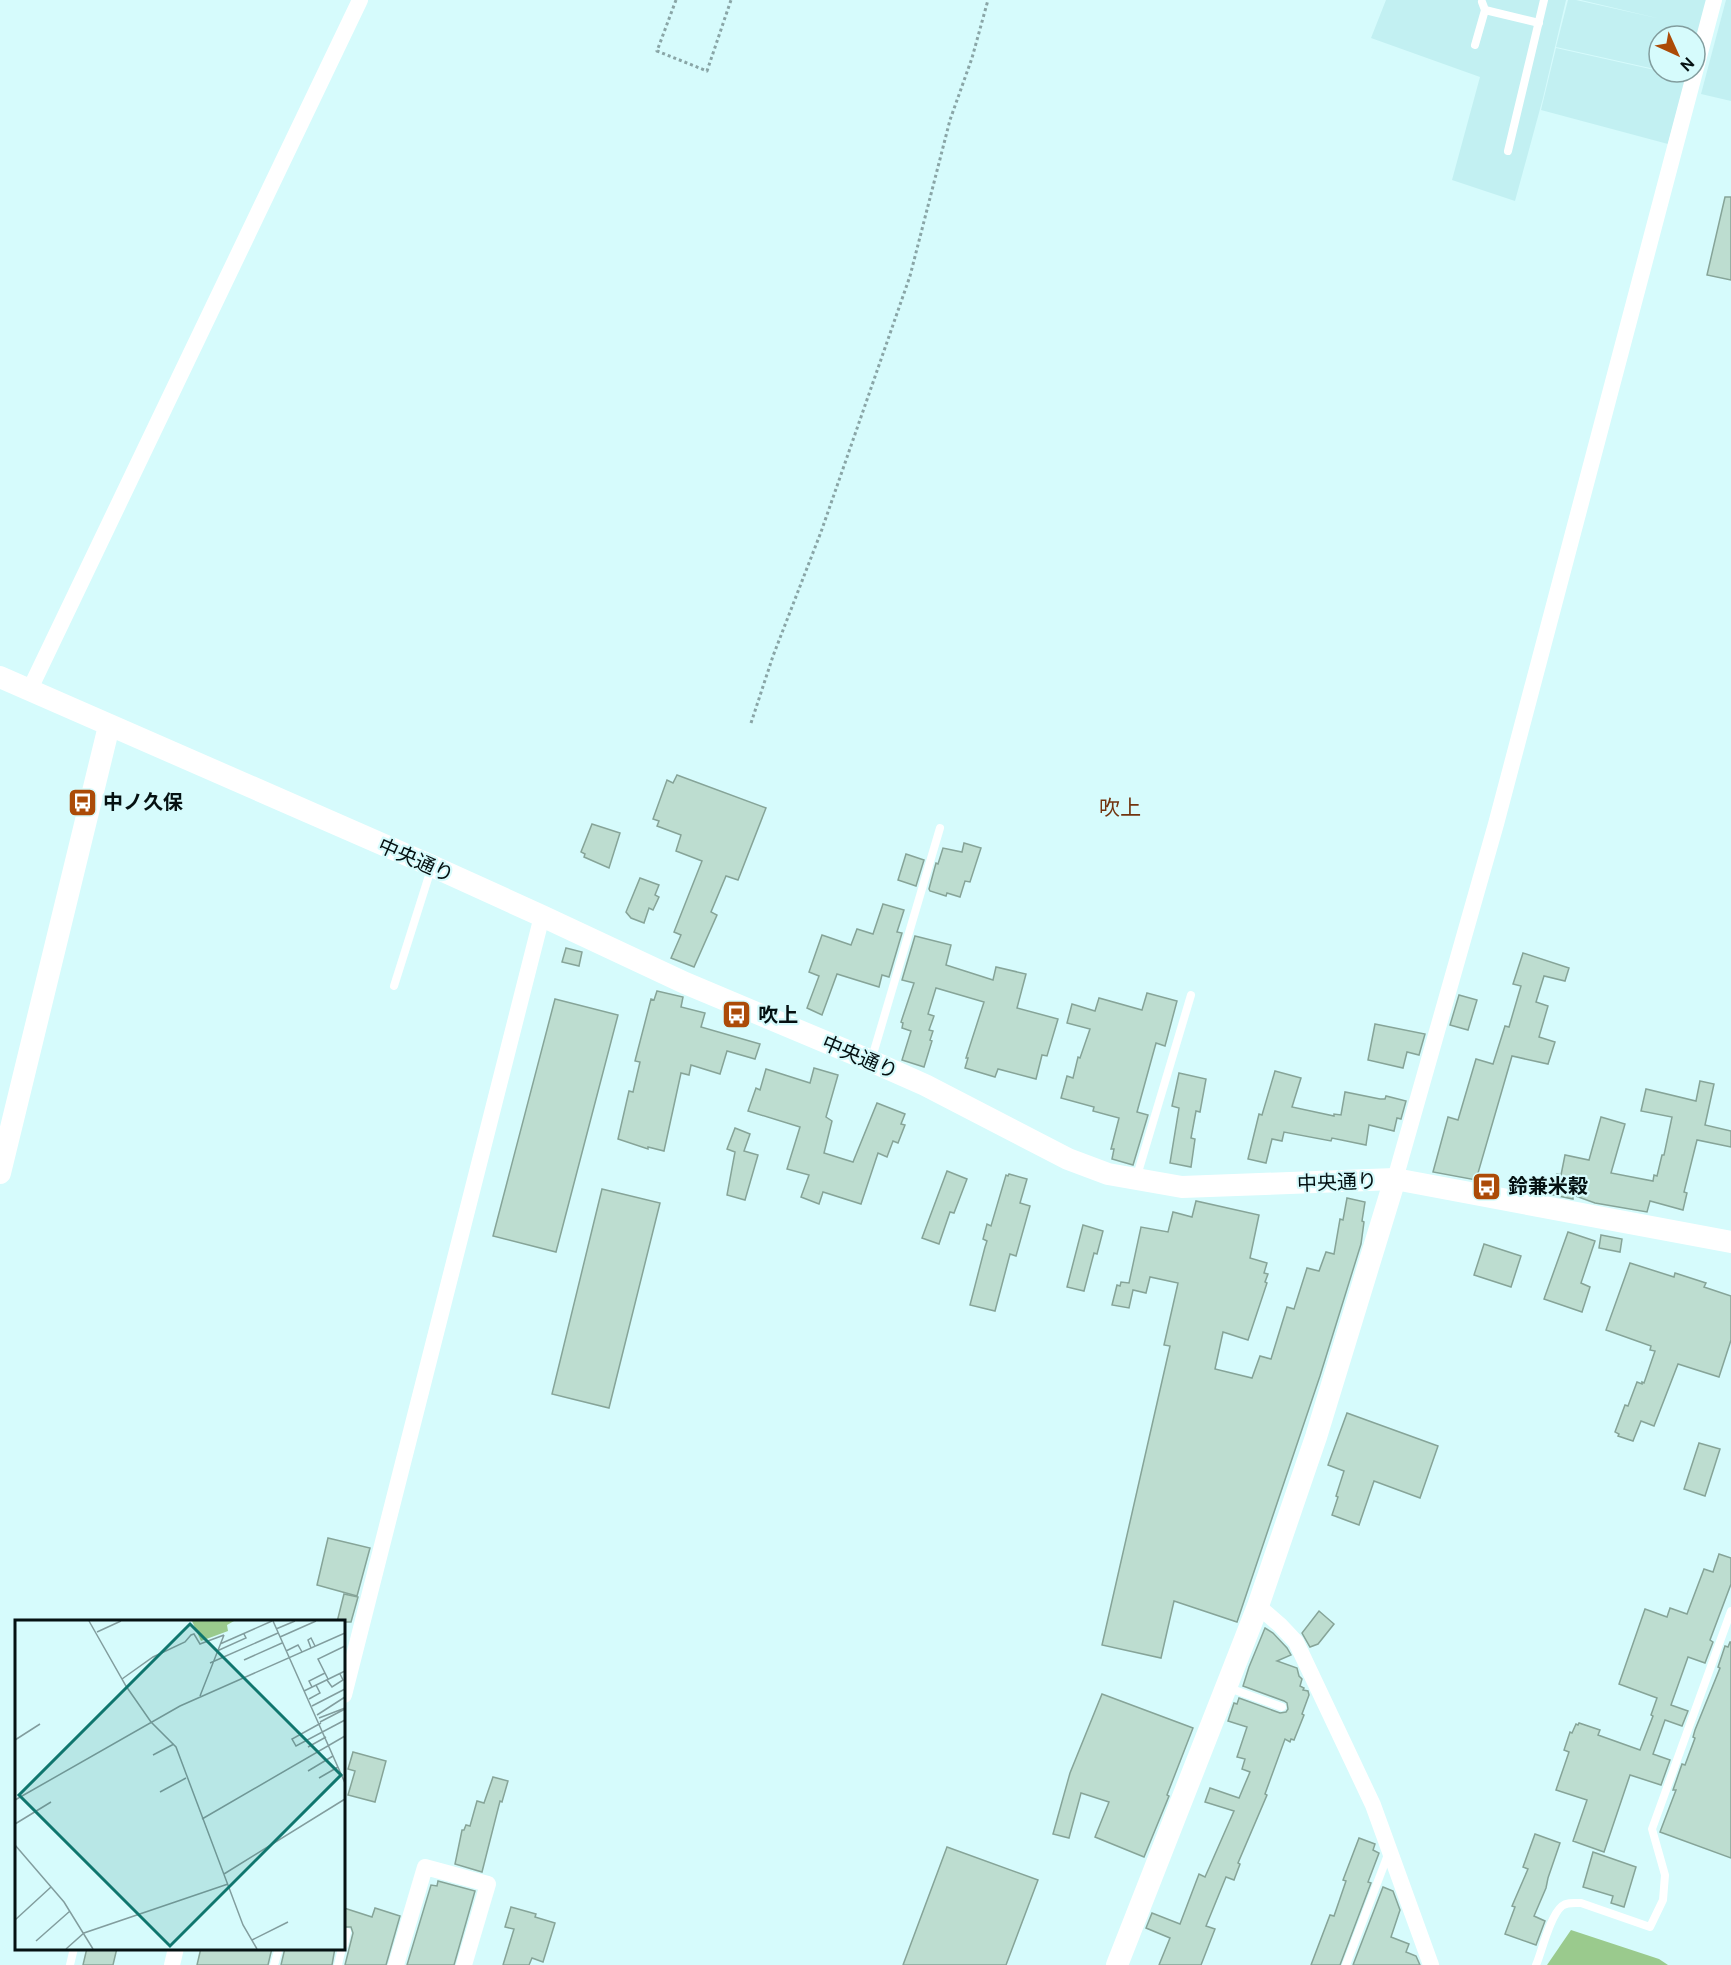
<svg xmlns="http://www.w3.org/2000/svg" width="1731" height="1965" font-family="'DM Sans','Noto Sans JP',sans-serif">
<style>
.built{fill:#c2f0f2}
.forest{fill:#9aca8d}
.building{fill:#bdddd0;stroke:#86a498;stroke-width:1.5}
.lines{fill:none;stroke-linecap:round;stroke-linejoin:round}
.path{stroke:#89a5a6;stroke-width:3;stroke-dasharray:3 3;stroke-linecap:butt}
.lane{stroke:#fff;stroke-width:8}
.street{stroke:#fff;stroke-width:16}
.secondary{stroke:#fff;stroke-width:22}
.labels{text-anchor:middle;dominant-baseline:central;stroke-width:4.5;stroke-linejoin:round;paint-order:stroke}
.poi-label{font-size:20px;font-weight:bold;fill:#051112;stroke:#d6fbfc;text-anchor:start}
.street-label{font-size:20px;fill:#051112;stroke:#d6fbfc}
.neighbourhood-label{font-size:21px;fill:#72330e;stroke:#d6fbfc}
.inset-road{fill:none;stroke:#829d9e;stroke-width:1.5}
.view{fill:#0f766e;fill-opacity:0.15;stroke:#0f766e;stroke-width:3}
.inset-edge{fill:none;stroke:#051112;stroke-width:3}
</style>
<rect width="100%" height="100%" fill="#d6fbfc"/>
<g class="built">
<path d="M1386 0H1566L1543 98 1515 201 1452 180 1480 77 1371 38Z"/>
<path d="M1568 0H1576L1661 19 1581 0H1709L1695 49V36H1659V70L1556 47Z"/>
<path d="M1726 0H1731V101L1701 94Z"/>
<path d="M1556 48 1686 77 1668 144 1541 110Z"/>
</g>
<path class="forest" d="M1571 1930 1659 1959 1668 1965H1547Z"/>
<g class="building">
<path d="M1725 197H1731V280L1707 275Z"/>
<path d="M677 775 766 808 738 880 726 876 711 912 717 915 694 967 671 958 681 935 674 932 702 861 676 851 681 835 657 826 659 821 653 819 667 780 673 783Z"/>
<path d="M592 824 620 833 609 868 584 857 585 854 581 852Z"/>
<path d="M964 843 981 848 970 882 965 881 960 897 947 893 946 896 930 891 929 889 936 863 938 864 943 848 962 852Z"/>
<path d="M906 854 924 860 916 886 898 880Z"/>
<path d="M640 878 659 885 655 895 659 897 653 910 649 908 644 923 631 918 626 912Z"/>
<path d="M883 904 904 910 897 932 902 933 889 977 882 975 879 987 837 974 822 1015 807 1008 819 976 809 972 822 935 851 945 857 929 873 934Z"/>
<path d="M915 936 951 945 946 965 993 980 996 967 1026 974 1017 1008 1058 1019 1047 1056 1042 1055 1036 1079 998 1069 995 1077 965 1068 968 1058H966L984 1002 936 988 928 1014 934 1016 929 1030 933 1031 930 1040 932 1041 924 1067 902 1060 911 1031 902 1028 903 1023 901 1022 914 983 902 980Z"/>
<path d="M566 948 582 952 579 966 562 962Z"/>
<path d="M1523 953 1569 968 1565 981 1544 976 1536 1002 1548 1006 1539 1037 1555 1042 1548 1064 1512 1056 1476 1180 1433 1172 1448 1117 1458 1120 1476 1059 1493 1064 1505 1026 1509 1027 1521 986 1513 984Z"/>
<path d="M657 991 683 997 681 1007 705 1013 701 1027 760 1044 755 1059 727 1051 720 1074 691 1065 689 1075 681 1073 664 1151 648 1147V1149L618 1139 629 1091 633 1092 640 1062 635 1061 651 999 654 1000Z"/>
<path d="M1147 993 1177 1001 1165 1046 1156 1043 1137 1112 1148 1115 1133 1165 1112 1159 1114 1149H1111L1119 1118 1093 1111 1094 1107 1061 1098 1067 1076 1073 1078 1078 1057 1080 1058 1090 1029 1067 1023 1072 1004 1095 1011 1099 998 1142 1010Z"/>
<path d="M1459 995 1477 1000 1468 1030 1450 1025Z"/>
<path d="M555 999 618 1015 556 1252 493 1236Z"/>
<path d="M1375 1024 1425 1034 1419 1055 1407 1052 1403 1068 1368 1060Z"/>
<path d="M814 1068 838 1075 826 1117 832 1121 824 1153 853 1162 877 1103 905 1114 901 1124 905 1125 898 1143 893 1141 887 1157 878 1153 861 1204 823 1192 819 1204 801 1197 809 1175 787 1169 800 1127 748 1111 756 1088 760 1090 766 1069 810 1083Z"/>
<path d="M1275 1071 1301 1078 1292 1107 1334 1116V1114L1341 1115 1345 1092 1380 1099H1385L1386 1096 1406 1101 1401 1119 1397 1118 1394 1131 1369 1125 1366 1145 1332 1138 1331 1141 1284 1132 1282 1141 1272 1139 1266 1163 1248 1159 1259 1114 1262 1115Z"/>
<path d="M1179 1073 1206 1079 1200 1112 1196 1111 1191 1138 1195 1139 1191 1167 1170 1163 1179 1108 1172 1106Z"/>
<path d="M1700 1081 1714 1084 1705 1125 1731 1131V1147L1697 1140 1684 1192 1687 1193 1683 1210 1650 1201 1647 1212 1595 1203 1573 1195V1199L1553 1195 1557 1174 1561 1175 1565 1155 1589 1160 1601 1117 1625 1124 1611 1173 1653 1181 1654 1175 1657 1176 1662 1155H1664L1672 1117 1641 1111 1646 1089 1696 1101Z"/>
<path d="M735 1128 750 1134 744 1151 758 1155 745 1200 727 1195 735 1152 727 1149Z"/>
<path d="M947 1171 967 1179 954 1213 950 1212 939 1244 922 1238Z"/>
<path d="M1009 1174 1027 1179 1020 1203 1030 1206 1016 1256 1010 1254 995 1311 970 1305 985 1247 987 1241 983 1239 987 1224 991 1226 1006 1175 1008 1176Z"/>
<path d="M602 1189 660 1203 609 1408 552 1394Z"/>
<path d="M1347 1198 1365 1202 1362 1221 1364 1222 1361 1244 1320 1376 1237 1622 1174 1601 1161 1658 1102 1645 1170 1346 1164 1345 1178 1283 1150 1277 1146 1293 1133 1290 1129 1308 1112 1305 1117 1285 1120 1286 1121 1282 1129 1283 1141 1227 1168 1232 1173 1212 1192 1217 1196 1201 1259 1215 1250 1258 1267 1263 1264 1273 1268 1274 1265 1282 1267 1283 1248 1340 1223 1332 1215 1369 1252 1378 1260 1356 1271 1359 1287 1307 1294 1309 1307 1268 1319 1271 1326 1252 1334 1254 1340 1219 1343 1220Z"/>
<path d="M1083 1225 1103 1231 1097 1254 1094 1253 1084 1291 1067 1287Z"/>
<path d="M1568 1232 1595 1241 1581 1283 1590 1287 1582 1312 1544 1299Z"/>
<path d="M1601 1235 1622 1239 1620 1252 1599 1248Z"/>
<path d="M1484 1244 1521 1256 1511 1287 1474 1275Z"/>
<path d="M1630 1263 1674 1277 1675 1273 1706 1283 1704 1287 1731 1296V1340L1719 1377 1678 1364 1654 1426 1641 1421 1633 1441 1618 1436 1619 1434 1615 1432 1625 1405 1628 1406 1637 1382 1642 1384V1382L1644 1383 1655 1351 1650 1350 1651 1346 1606 1330Z"/>
<path d="M1347 1413 1438 1446 1420 1498 1374 1481 1359 1525 1332 1515 1338 1497 1336 1496 1344 1471 1328 1465Z"/>
<path d="M1699 1443 1720 1449 1705 1496 1684 1489Z"/>
<path d="M328 1538 370 1548 357 1596 317 1585Z"/>
<path d="M1719 1554 1731 1558V1584L1710 1640 1713 1642 1705 1663 1688 1657 1671 1705 1688 1711 1682 1726 1665 1720 1653 1754 1670 1760 1661 1785 1630 1775 1604 1852 1573 1841 1587 1800 1556 1790 1569 1752 1564 1750 1570 1732 1572 1733 1576 1724 1578 1725 1579 1723 1600 1730 1598 1735 1640 1750 1653 1716 1651 1715 1657 1698 1619 1684 1645 1609 1667 1617 1670 1608 1687 1614 1704 1569 1713 1572Z"/>
<path d="M344 1594 358 1597 351 1622H337Z"/>
<path d="M1319 1611 1334 1624 1318 1644 1310 1647 1302 1633Z"/>
<path d="M1265 1628 1273 1633 1287 1648 1291 1655 1277 1661 1297 1668 1299 1676 1302 1679 1300 1686 1304 1688 1303 1690 1308 1691 1309 1695 1302 1714 1304 1715 1294 1740 1291 1739 1290 1742 1285 1739 1265 1794 1267 1795 1238 1863 1240 1864 1234 1880 1226 1877 1206 1926 1215 1929 1201 1965H1159L1170 1938 1146 1928 1152 1913 1180 1924 1199 1874 1205 1877 1234 1811 1205 1802 1210 1788 1239 1798 1250 1772 1242 1769 1245 1759 1237 1757 1247 1727 1228 1721 1234 1703 1237 1704 1239 1698 1280 1713 1286 1712 1288 1709 1287 1703 1284 1701 1243 1686 1249 1667Z"/>
<path d="M1730 1642H1731V1858L1660 1832 1676 1790H1673L1682 1764 1685 1765 1695 1738 1693 1737 1695 1730 1720 1668 1718 1667 1725 1646 1728 1647Z"/>
<path d="M1102 1694 1193 1728 1167 1795 1169 1796 1144 1857 1095 1837 1109 1802 1081 1793 1069 1838 1053 1834 1070 1773Z"/>
<path d="M353 1752 386 1761 375 1802 348 1795 355 1771 348 1769Z"/>
<path d="M493 1777 508 1781 502 1802 500 1801 482 1872 455 1864 462 1830H464L466 1825 470 1826 477 1801 484 1803Z"/>
<path d="M1535 1834 1560 1843 1548 1878 1546 1888 1534 1916 1545 1921 1536 1945 1505 1934 1515 1907 1512 1906 1528 1869 1523 1867Z"/>
<path d="M1359 1838 1375 1844 1373 1850 1379 1853 1368 1882 1371 1883 1340 1965H1311L1330 1915 1334 1916 1346 1881 1343 1880Z"/>
<path d="M947 1847 1038 1880 1006 1965H903Z"/>
<path d="M1593 1852 1636 1867 1624 1907 1611 1903 1613 1896 1583 1887Z"/>
<path d="M438 1881 475 1891 454 1965H407L431 1885 437 1886Z"/>
<path d="M1383 1887 1393 1891 1400 1910 1391 1937 1409 1944 1406 1952 1416 1956 1420 1965H1353Z"/>
<path d="M511 1907 536 1914 535 1917 555 1923 543 1962 532 1958 529 1965H503L514 1929 505 1927Z"/>
<path d="M344 1908 372 1917 375 1908 400 1916 386 1965H345L353 1933 351 1927H344Z"/>
<path d="M87 1948H117L113 1965H83Z"/>
<path d="M201 1948H272L268 1965H197Z"/>
<path d="M285 1948H335L332 1965H281Z"/>
</g>
<g class="lines">
<g class="path">
<path d="M676 0 657 51 707 71 731 0"/>
<path d="M751 723 773 656 821 532 910 276 950 120 972 58 988 0"/>
</g>
<g class="lane">
<path d="M1485 10 1539 23"/>
<path d="M1475 45 1485 10 1482 2"/>
<path d="M1508 151 1544 0"/>
<path d="M394 986 432 866"/>
<path d="M871 1061 940 828"/>
<path d="M1136 1179 1191 995"/>
<path d="M1229 1688 1282 1707"/>
<path d="M344 1945 347 1932"/>
<path d="M70 1965 74 1948"/>
<path d="M274 1965 279 1948"/>
<path d="M338 1965 342 1948"/>
<path d="M1346 1965 1389 1852"/>
<path d="M1536 1965C1542 1951 1550 1916 1562 1906 1567 1902 1574 1903 1581 1903L1650 1927 1663 1900 1665 1875 1652 1829 1731 1611"/>
</g>
<g class="street">
<path d="M29 691 360 0"/>
<path d="M1395 1179 1496 824 1714 0"/>
<path d="M1258 1606 1280 1625 1296 1642 1373 1805 1431 1965"/>
<path d="M344 1695 542 916"/>
<path d="M172 1965 176 1948"/>
<path d="M396 1965 425 1867 488 1884 464 1965"/>
</g>
<g class="secondary">
<path d="M0 677 432 866 542 916 685 983 871 1061 925 1085 1068 1159 1108 1174 1182 1187 1395 1179 1731 1242"/>
<path d="M0 1173 109 726"/>
<path d="M1117 1965 1258 1606 1316 1437 1395 1179"/>
</g>
</g>
<defs>
<symbol id="bus-square" viewBox="-11 -11 22 22"><rect x="-9" y="-9" width="18" height="18" rx="4" fill="#ac4b08" stroke="#d6fbfc"/><path d="M-5-6H5V4H4V6H2V4H-2V6H-4V4H-5ZM-3.5-4V0h7V-4ZM-3.5 1.2v1.5H-2V1.2ZM2 1.2v1.5H3.5V1.2Z" fill="#fff"/></symbol>
</defs>
<g fill-rule="evenodd">
<use href="#bus-square" x="66" y="786" width="33" height="33"/>
<use href="#bus-square" x="720" y="998" width="33" height="33"/>
<use href="#bus-square" x="1470" y="1170" width="33" height="33"/>
</g>
<g class="labels">
<g class="poi-label">
<text x="103" y="802">中ノ久保</text>
<text x="758" y="1015">吹上</text>
<text x="1508" y="1186">鈴兼米穀</text>
</g>
<g class="street-label">
<text transform="translate(416 860) rotate(24)">中央通り</text>
<text transform="translate(860 1057) rotate(23)">中央通り</text>
<text transform="translate(1337 1182) rotate(-2)">中央通り</text>
</g>
<g class="neighbourhood-label">
<text x="1120" y="808">吹上</text>
</g>
</g>
<g transform="translate(15 1620)">
<rect width="330" height="330" fill="#d6fbfc"/>
<path d="M177 1H219L212 5 213 11 186 21Z" fill="#9aca8d"/>
<path class="inset-road" d="M74 1 111 66 136 102 161 127 228 305 242 329M258 1 330 163M261 9 280 1M82 12 106 1M265 17 301 1M205 24 257 1M296 28 293 20 296 18 300 26M202 31 231 18 229 14M271 31 283 25 287 32M229 40 267 23M195 43 263 13M107 59 138 37 170 22 176 15 179 14 185 24 209 15M313 59 303 39 330 26M312 60 317 67 328 60 325 54M297 67 294 61 310 53M289 71 330 51M185 76 209 15M294 79 305 73 301 65M297 86 330 69M302 95 330 77M304 98 330 88M305 102 330 89M306 103 277 119 281 126 330 100M0 120 25 104M293 127 311 117M138 135 159 124M293 151 318 136M304 158 323 147M145 172 171 158M0 180 165 86 330 13M187 199 330 116M0 204 36 182M0 225 49 282 78 329M209 254 330 179M0 300 36 267M237 320 273 302M21 321 55 291M51 329 69 313 213 264"/>
<path class="view" d="M175 4 326 155 155 326 4 175Z"/>
<rect width="330" height="330" class="inset-edge"/>
</g>
<g transform="translate(1677 54) rotate(135)"><circle r="28" fill="#d6fbfc" stroke="#829d9e" stroke-width="1.5"/>
<path d="M0-4.5L10 22L0 15L-10 22Z" fill="#ac4b08"/>
<text y="-9" font-size="16" font-weight="bold" text-anchor="middle" fill="#051112">N</text>
</g>
</svg>
